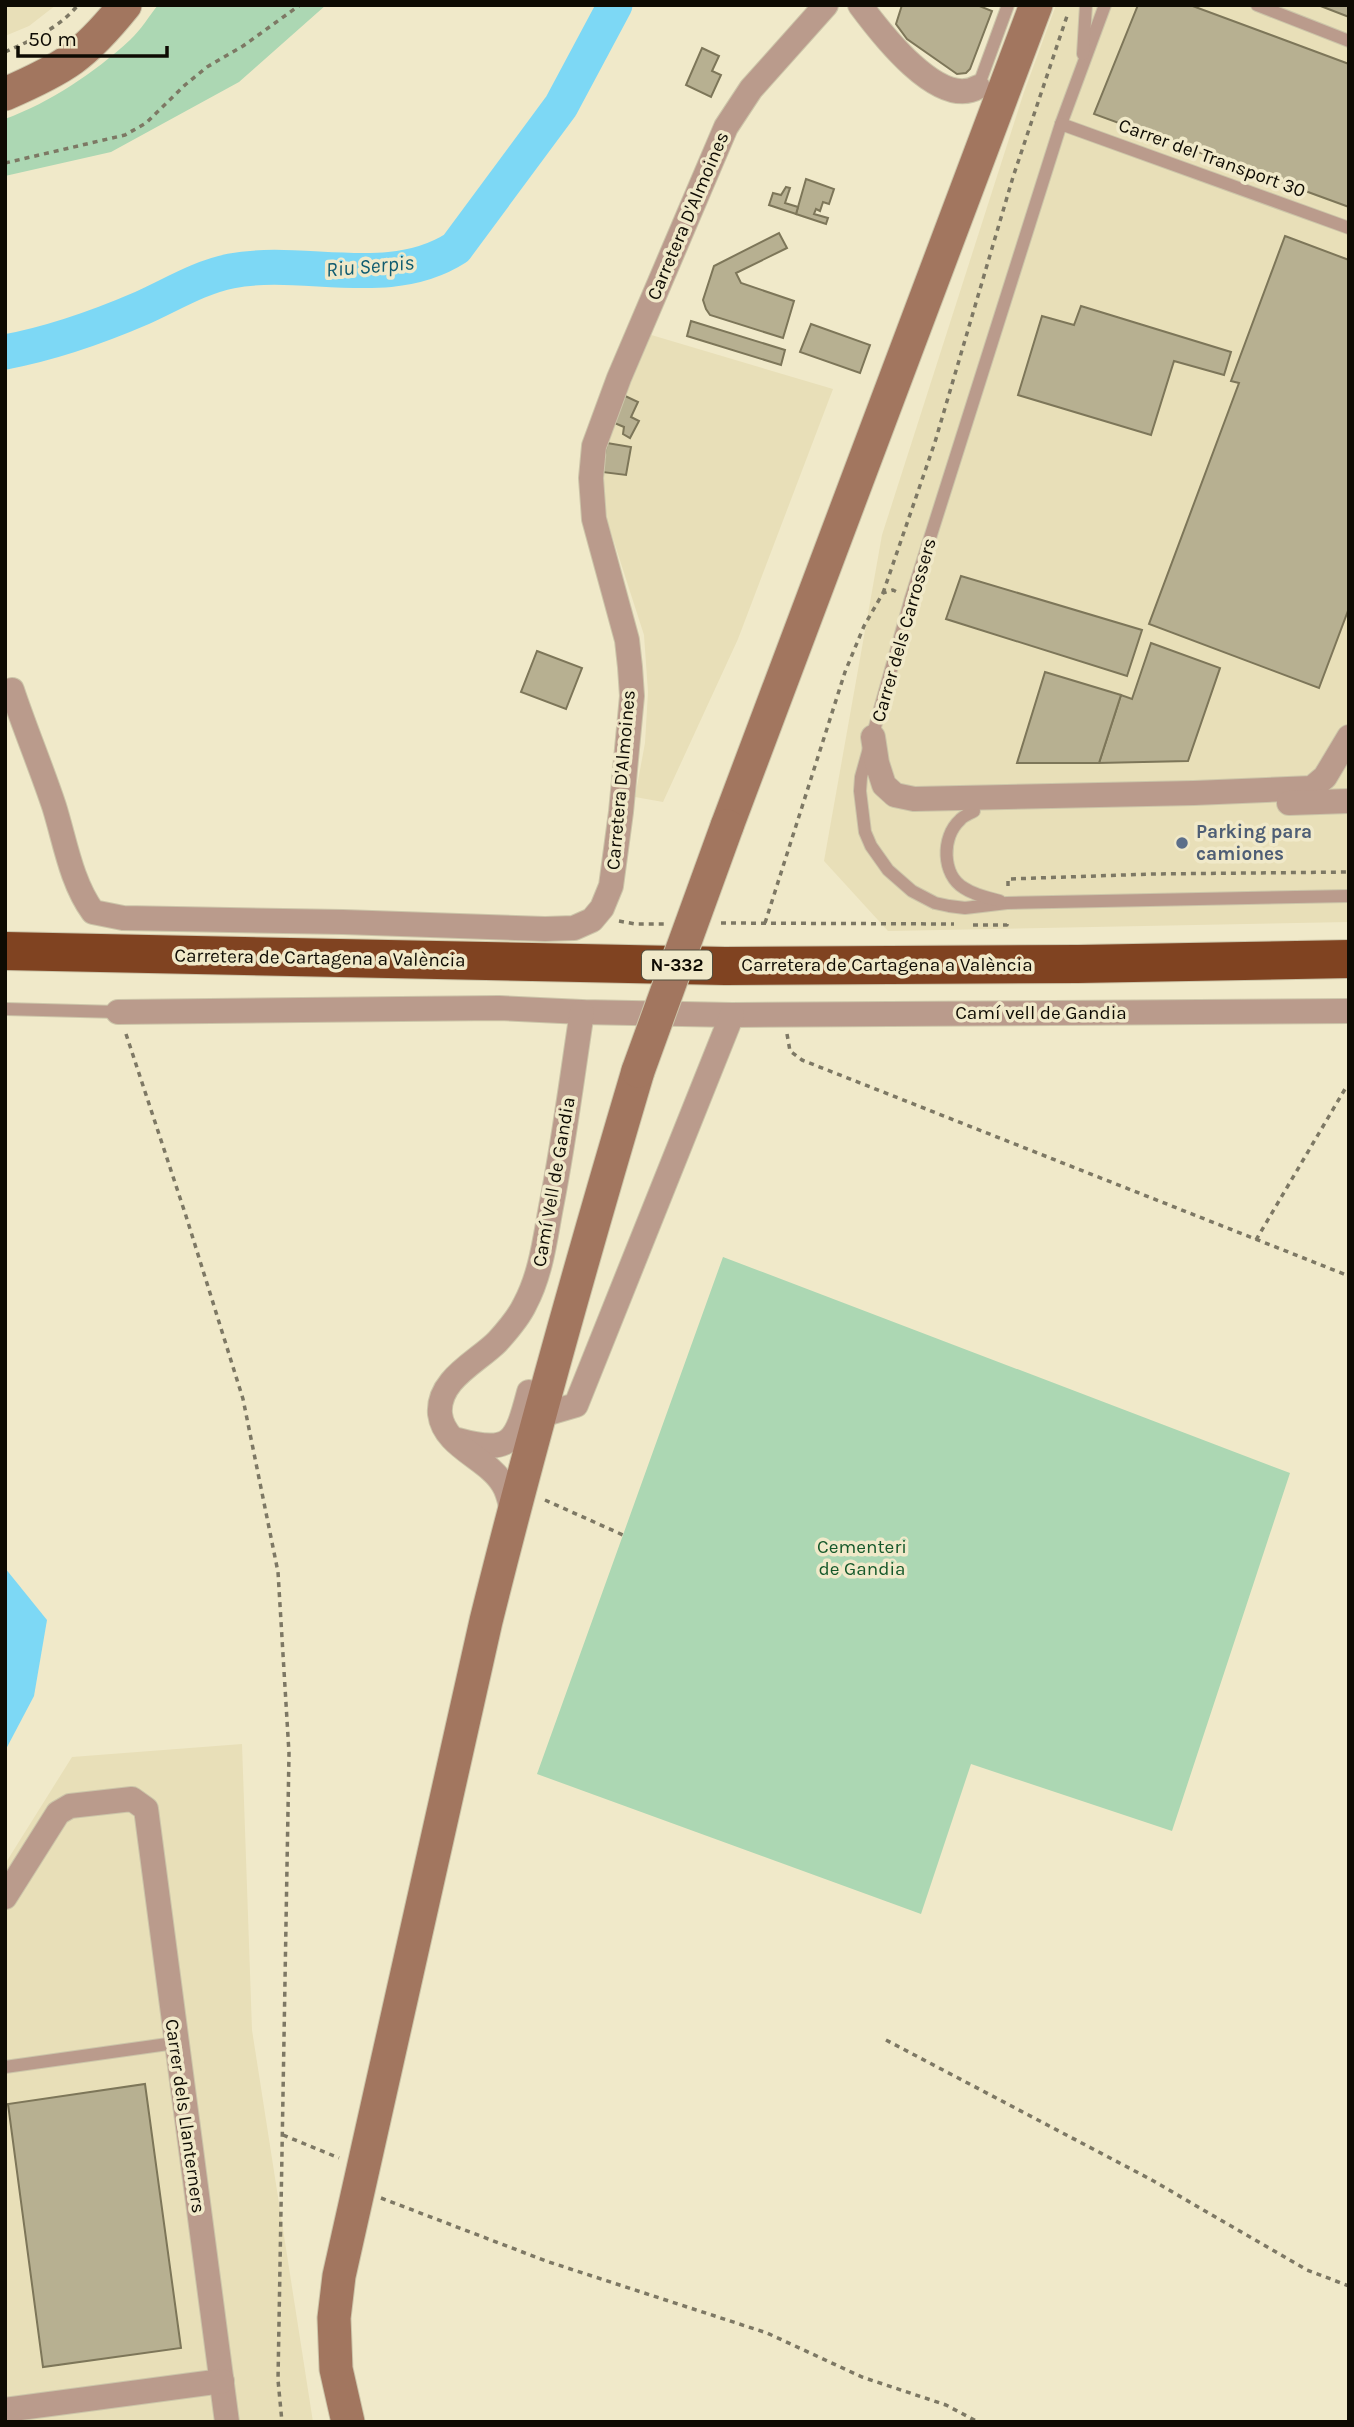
<svg xmlns="http://www.w3.org/2000/svg" width="1354" height="2427" font-family="Karla,sans-serif">
<style>
.built{fill:#e8dfb8}
.green{fill:#acd7b3}
.water{fill:#7dd8f5}
.lines{fill:none;stroke-linecap:round;stroke-linejoin:round}
.river{stroke:#7dd8f5;stroke-width:35}
.building{fill:#b7b091;stroke:#7d7659;stroke-width:2}
.lane-casing{stroke:#ccc5a9;stroke-width:14}
.street-casing{stroke:#ccc5a9;stroke-width:26}
.secondary-casing{stroke:#ccc5a9;stroke-width:35}
.highway-casing{stroke:#ccc5a9;stroke-width:40}
.path{stroke:#7d7864;stroke-width:3.5;stroke-dasharray:5 5;stroke-linecap:butt}
.lane{stroke:#ba9b8c;stroke-width:12}
.street{stroke:#ba9b8c;stroke-width:24}
.secondary{stroke:#a2765f;stroke-width:33}
.highway{stroke:#804321;stroke-width:38}
.secondary-bridge-casing{stroke:#ccc5a9;stroke-width:35;stroke-linecap:butt}
.secondary-bridge{stroke:#a2765f;stroke-width:33}
.service-dot{fill:#5c6f8a;stroke:#f0e9c9;stroke-width:2.5}
.labels{text-anchor:middle;dominant-baseline:central;stroke-width:7;stroke-linejoin:round;paint-order:stroke}
.shield{fill:#f0e9c9;stroke:#524e3e;stroke-width:2}
.shield-label{font-size:18px;font-weight:bold;fill:#0e0b03}
.street-label{font-size:19px;fill:#0e0b03;stroke:#f0e9c9}
.service-label{font-size:19px;font-weight:bold;fill:#4e5e75;stroke:#f0e9c9;text-anchor:start}
.park-label{font-size:19px;fill:#15582a;stroke:#f0e9c9}
.water-label{font-size:21px;font-style:italic;fill:#105c70;stroke:#f0e9c9}
</style>
<rect width="100%" height="100%" fill="#f0e9c9"/>
<g class="built">
<path d="M5 5H56L29 26 5 36Z"/>
<path d="M1056 5H1349V922L888 931 824 861 882 535 1024 92Z"/>
<path d="M648 334 833 389 738 639 663 802 635 797 645 743 648 692 644 635 607 520 602 472 607 443Z"/>
<path d="M242 1744 252 2030 313 2422H5V1864L72 1757Z"/>
</g>
<g class="green">
<path d="M158 5H326L239 82 111 152 5 176V119C51 102 94 73 130 40 141 30 149 16 158 5Z"/>
<path d="M723 1257 1290 1473 1172 1831 971 1764 921 1914 537 1774Z"/>
</g>
<path class="water" d="M5 1568 47 1620 34 1696 5 1751Z"/>
<g class="lines">
<path class="river" d="M5 352C53 343 98 327 142 308 171 295 200 277 231 271 304 257 389 291 456 248L561 106 615 5"/>
</g>
<g class="building">
<path d="M902 5H977L992 11 970 69 966 73 957 74 907 39 896 24Z"/>
<path d="M1138 5H1190L1349 64V207L1094 114Z"/>
<path d="M1318 5H1349V17Z"/>
<path d="M702 48 719 56 712 71 721 75 711 97 686 85Z"/>
<path d="M806 179 834 189 829 204 823 202 820 211 816 209 814 214 828 218 826 224 796 214Z"/>
<path d="M786 187 790 188 785 203 798 207 796 214 769 205 773 193 781 195Z"/>
<path d="M779 233 787 248 736 273 741 283 794 301 783 338 710 315 706 309 703 300 714 266Z"/>
<path d="M1285 236 1349 260V608L1319 688 1149 624 1239 383 1231 381Z"/>
<path d="M1081 306 1231 352 1224 375 1174 361 1151 435 1018 395 1042 316 1074 325Z"/>
<path d="M691 321 785 350 781 365 687 336Z"/>
<path d="M811 324 870 345 860 373 800 352Z"/>
<path d="M623 395 638 402 631 417 639 421 630 438 623 434 624 427 612 422Z"/>
<path d="M607 443 631 447 626 475 602 472Z"/>
<path d="M961 576 1142 630 1127 676 946 619Z"/>
<path d="M1151 643 1220 668 1188 761 1099 763 1121 695 1132 699Z"/>
<path d="M537 651 582 668 566 709 521 692Z"/>
<path d="M1045 672 1121 695 1099 763H1017Z"/>
<path d="M145 2084 181 2348 43 2367 8 2104Z"/>
</g>
<g class="lines">
<defs>
<g id="lane">
<path d="M1105 5 1061 124 911 598 861 777 860 791 865 832 871 846 888 870 912 891 935 903 949 906 965 908 1007 903 1349 896"/>
<path d="M1257 5 1349 41"/>
<path d="M1083 54 1086 5"/>
<path d="M978 87 1008 5"/>
<path d="M1061 124 1349 228"/>
<path d="M974 811C969 814 963 816 960 820 941 837 942 875 964 888 974 895 988 898 1000 901"/>
<path d="M5 1009 118 1012"/>
<path d="M5 2067 175 2043"/>
</g>
<g id="street">
<path d="M860 5C880 32 939 110 978 87"/>
<path d="M12 690C25 729 41 767 54 806 65 841 71 882 93 912L123 918 343 922 545 929 574 928 592 920 602 908 611 886 621 812 632 696 630 667 627 640 594 519 591 478 594 446 619 378 726 127 751 89 826 5"/>
<path d="M873 737 877 763 884 785 895 795 914 799 1194 793 1312 788 1325 777 1349 737"/>
<path d="M1289 803 1349 801"/>
<path d="M118 1012 499 1008 582 1012 732 1015 1349 1011"/>
<path d="M542 1415 576 1405 732 1015"/>
<path d="M458 1440C512 1455 516 1441 529 1392"/>
<path d="M513 1514C510 1504 509 1493 503 1484 488 1458 444 1447 440 1414 437 1380 477 1362 497 1342 507 1331 519 1317 525 1304 541 1274 545 1239 551 1207 564 1142 572 1077 582 1012"/>
<path d="M5 1897 58 1813 70 1806 132 1799 146 1809 227 2422"/>
<path d="M5 2410 222 2381"/>
</g>
<g id="secondary">
<path d="M5 94C65 68 84 56 125 5"/>
<path d="M727 826 1036 5"/>
<path d="M348 2422 336 2369 334 2318 339 2276 486 1621C532 1436 584 1253 638 1071"/>
</g>
<path id="highway" d="M5 951 725 966 1078 964 1349 959"/>
</defs>
<use href="#lane" class="lane-casing"/>
<use href="#street" class="street-casing"/>
<use href="#secondary" class="secondary-casing"/>
<use href="#highway" class="highway-casing"/>
<g class="path">
<path d="M5 52C32 40 59 28 78 5"/>
<path d="M5 163 125 135 146 123 185 85 207 67 243 46 300 5"/>
<path d="M883 593 935 442 1013 177 1068 13"/>
<path d="M1008 886V879L1153 874 1349 872"/>
<path d="M619 921 635 924H664"/>
<path d="M721 923 954 924"/>
<path d="M765 923 845 672 864 626 883 593 893 590 897 592"/>
<path d="M973 925H1007V919"/>
<path d="M126 1034 186 1216 243 1399 278 1572 289 1753 278 2380 282 2422"/>
<path d="M787 1034 790 1051 802 1060 1349 1276"/>
<path d="M1256 1240 1345 1089"/>
<path d="M545 1500 623 1535"/>
<path d="M886 2040 1150 2179 1307 2270 1349 2286"/>
<path d="M283 2135 339 2158"/>
<path d="M381 2198 546 2261 767 2333 862 2377 946 2405 978 2422"/>
</g>
<use href="#lane" class="lane"/>
<use href="#street" class="street"/>
<use href="#secondary" class="secondary"/>
<use href="#highway" class="highway"/>
<defs>
<path id="secondary-bridge" d="M638 1071 727 826"/>
</defs>
<use href="#secondary-bridge" class="secondary-bridge-casing"/>
<use href="#secondary-bridge" class="secondary-bridge"/>
</g>
<circle class="service-dot" cx="1182" cy="843" r="7"/>
<g class="labels">
<rect class="shield" x="642" y="950.5" width="70" height="29" rx="5"/>
<g class="shield-label">
<text x="677" y="965">N-332</text>
</g>
<g class="street-label">
<text transform="translate(1212 158) rotate(20)">Carrer del Transport 30</text>
<text transform="translate(688 216) rotate(-67)">Carretera D'Almoines</text>
<text transform="translate(904 630) rotate(-74)">Carrer dels Carrossers</text>
<text transform="translate(621 780) rotate(-85)">Carretera D'Almoines</text>
<text transform="translate(320 958) rotate(1)">Carretera de Cartagena a València</text>
<text x="887" y="965">Carretera de Cartagena a València</text>
<text x="1041" y="1013">Camí vell de Gandia</text>
<text transform="translate(554 1182) rotate(-80)">Camí Vell de Gandia</text>
<text transform="translate(185 2116) rotate(82)">Carrer dels Llanterners</text>
</g>
<g class="service-label">
<text x="1196" y="832">Parking para<tspan x="1196" dy="22">camiones</tspan></text>
</g>
<g class="park-label">
<text x="862" y="1547">Cementeri<tspan x="862" dy="22">de Gandia</tspan></text>
</g>
<g class="water-label">
<text transform="translate(370 266) rotate(-5)">Riu Serpis</text>
</g>
</g>
<rect width="1354" height="2427" fill="none" stroke="#0e0b03" stroke-width="14"/>
<path d="M18 46v10h149v-10" fill="none" stroke="#0e0b03" stroke-width="3.5"/>
<text x="28" y="46" font-size="21" fill="#0e0b03" stroke="#f0e9c9" stroke-width="5" paint-order="stroke">50 m</text>
</svg>
